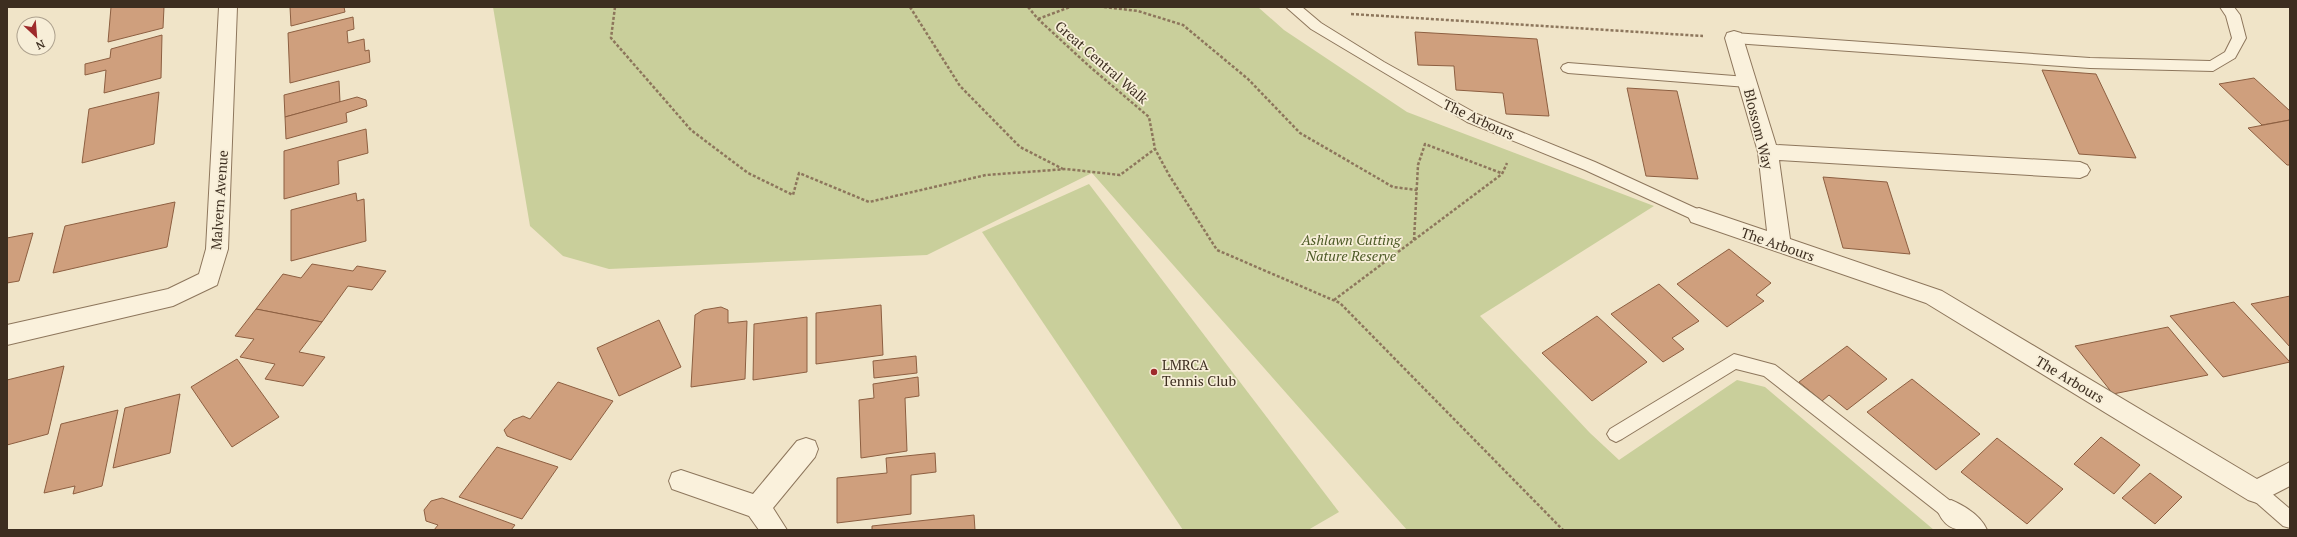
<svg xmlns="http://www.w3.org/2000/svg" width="2297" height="537" font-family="'PT Serif',serif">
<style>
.green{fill:#c9cf9b}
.building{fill:#cf9f7d;stroke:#8d5f41}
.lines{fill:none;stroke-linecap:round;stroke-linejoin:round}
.lane-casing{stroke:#8d765c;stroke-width:2}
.street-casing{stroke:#8d765c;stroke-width:2}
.path{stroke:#8d765c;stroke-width:2.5;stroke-dasharray:3 2;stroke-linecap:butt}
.lane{fill:#faf1dc;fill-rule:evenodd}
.street{fill:#faf1dc;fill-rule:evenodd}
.poi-dot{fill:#9e2a2b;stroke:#f7eed8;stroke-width:1.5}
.labels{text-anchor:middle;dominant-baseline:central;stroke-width:3.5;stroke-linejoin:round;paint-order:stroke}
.street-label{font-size:14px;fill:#3d2e20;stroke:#f7eed8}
.park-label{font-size:14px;font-style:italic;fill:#4d5a26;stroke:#f7eed8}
.poi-label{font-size:14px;fill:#3d2e20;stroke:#f7eed8;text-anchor:start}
</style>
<rect width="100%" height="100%" fill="#f0e4c8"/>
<g class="green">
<path d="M493 7H1258L1284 30 1407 112 1654 206 1480 316 1590 433 1619 460 1737 380 1765 387 1934 530H1407L1092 173 927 255 609 269 563 256 530 226Z"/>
<path d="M1089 184 1339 512 1308 530H1183L982 232Z"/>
</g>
<g class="building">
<path d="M111 7H164L163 28 108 42Z"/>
<path d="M290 7H344L345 12 291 26Z"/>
<path d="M353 17 354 29 347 31 348 43 364 39 365 51 369 50 370 62 290 83 288 33Z"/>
<path d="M1415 32 1537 39 1549 116 1506 114 1503 93 1456 90 1454 66 1418 65Z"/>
<path d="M162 35 161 78 104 93 106 70 85 75V64L110 58 111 49Z"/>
<path d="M2042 70 2096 74 2136 158 2079 154Z"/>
<path d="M2254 78 2290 111V120L2262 125 2219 84Z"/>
<path d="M339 81 340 102 285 117 284 95Z"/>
<path d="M1627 88 1677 91 1698 179 1646 176Z"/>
<path d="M159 92 154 144 82 163 89 109Z"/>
<path d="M357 97 366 100 367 106 346 113 347 122 286 139 285 117Z"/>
<path d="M2290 120V165H2287L2248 128Z"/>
<path d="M366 129 368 153 338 161 339 184 284 199V151Z"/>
<path d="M1823 177 1887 182 1910 254 1843 248Z"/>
<path d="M356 193 357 201 364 199 366 241 291 261V210Z"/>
<path d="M175 202 167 247 53 273 65 226Z"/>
<path d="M33 233 19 281 7 283V238Z"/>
<path d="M1729 249 1771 283 1756 295 1764 301 1727 327 1677 284Z"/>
<path d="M312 264 353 271 357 266 386 271 372 290 348 286 322 322 256 309 283 274 301 278Z"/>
<path d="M1659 284 1699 321 1672 338 1684 349 1663 362 1611 314Z"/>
<path d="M2290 296V347L2251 304Z"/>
<path d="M2234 302 2290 362 2223 377 2170 316Z"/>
<path d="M881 305 883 355 816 364V313Z"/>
<path d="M721 307 728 310V323L747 321 745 379 691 387 695 315 703 310Z"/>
<path d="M256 309 322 322 299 352 325 357 303 386 265 379 275 364 240 357 254 339 235 336Z"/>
<path d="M1597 316 1647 362 1592 401 1542 353Z"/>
<path d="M807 317V372L753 380 754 324Z"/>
<path d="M659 320 681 367 619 396 597 348Z"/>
<path d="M2168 327 2208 375 2113 394 2075 346Z"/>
<path d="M1847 346 1887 379 1847 410 1829 395 1822 401 1799 382Z"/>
<path d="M916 356 917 373 874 378 873 361Z"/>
<path d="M237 359 279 417 232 447 191 387Z"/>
<path d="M64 366 48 434 7 445V380Z"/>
<path d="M918 377 919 396 905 398 907 451 861 458 859 400 874 398 873 384Z"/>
<path d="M1912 379 1980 434 1936 470 1867 412Z"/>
<path d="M558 382 613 401 571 460 507 436 504 430 513 420 523 416 530 419Z"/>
<path d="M180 394 170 453 113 468 125 408Z"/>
<path d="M118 410 102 486 73 494 75 486 44 493 61 424Z"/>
<path d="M2101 437 2140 465 2114 494 2074 464Z"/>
<path d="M1997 438 2063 489 2027 524 1961 472Z"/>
<path d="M497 447 558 467 522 519 459 497Z"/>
<path d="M935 453 936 472 911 475V514L837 523V478L887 473 886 458Z"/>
<path d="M2150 473 2182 497 2155 524 2122 498Z"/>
<path d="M442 498 515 525 511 530H434L438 525 426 521 424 510 431 501Z"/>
<path d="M974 515 975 530H872V526Z"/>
</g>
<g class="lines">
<defs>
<g id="lane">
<path d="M1286 7H1302L1321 23 1384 62 1477 114 1595 162 1704 212 1707 216 1704 220 1699 222 1694 220 1585 170 1467 122 1311 29Z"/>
<path d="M2220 7H2234L2240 15 2246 38 2235 58 2213 71 2090 68 1734 43 1729 41 1727 38 1729 35 1734 33 2090 58 2210 61 2225 52 2232 38 2226 16Z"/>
<path d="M1568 63 1747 77 1752 78 1754 82 1752 86 1747 87 1568 73 1563 71 1561 68 1563 65Z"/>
<path d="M1734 354 1775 365 1957 506 1960 512 1957 518 1951 520 1945 518 1764 376 1736 369 1622 439 1616 442 1610 439 1607 434 1610 429Z"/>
<path d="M2257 484 2263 486 2290 509V528L2283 526 2251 498 2248 492 2251 486Z"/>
</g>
<g id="street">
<path d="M219 7H237L228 249 217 285 173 306 7 345V325L168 289 199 274 206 249Z"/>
<path d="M1734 31 1741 33 1743 38 1776 145 2080 162 2087 165 2090 170 2087 175 2080 178 1779 160 1790 239 1942 291 2257 479 2290 462V486L2257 503 2248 500 1926 303 1691 222 1688 216 1691 210 1699 208 1767 231 1758 152 1725 38 1727 33Z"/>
<path d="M806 438 815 441 818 449 815 457 773 508 787 530H759L749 516 672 489 669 481 672 473 681 470 753 494 797 441Z"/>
<path d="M1951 500C1965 506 1981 516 1987 530 1965 530 1949 535 1938 512L1942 504Z"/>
</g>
</defs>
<use href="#lane" class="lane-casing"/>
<use href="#street" class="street-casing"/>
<g class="path">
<path d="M615 7 611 38 691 130 748 173 793 195 799 173 869 202 986 175 1066 169 1120 175 1155 149"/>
<path d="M910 7 960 86 1020 147 1063 169"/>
<path d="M1028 7 1038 19 1089 66 1149 117 1155 149 1169 175 1217 250 1340 303 1563 530"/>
<path d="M1104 7 1138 11 1183 25 1248 79 1300 133 1393 187 1417 190"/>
<path d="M1351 14 1703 36"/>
<path d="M1038 19 1070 7"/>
<path d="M1414 240 1418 165 1425 144 1501 173"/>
<path d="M1334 300 1502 174 1507 163"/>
</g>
<use href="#lane" class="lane"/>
<use href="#street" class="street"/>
</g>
<circle class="poi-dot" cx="1154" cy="372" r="4"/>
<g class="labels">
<g class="street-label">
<text transform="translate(1102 62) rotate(41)">Great Central Walk</text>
<text transform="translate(1479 119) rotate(25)">The Arbours</text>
<text transform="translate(1759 129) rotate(76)">Blossom Way</text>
<text transform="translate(219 200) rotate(-86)">Malvern Avenue</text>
<text transform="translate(1778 244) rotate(19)">The Arbours</text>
<text transform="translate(2070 379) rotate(31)">The Arbours</text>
</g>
<g class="park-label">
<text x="1351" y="239">Ashlawn Cutting<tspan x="1351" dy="16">Nature Reserve</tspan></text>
</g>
<g class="poi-label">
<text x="1162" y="364">LMRCA<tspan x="1162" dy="16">Tennis Club</tspan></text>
</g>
</g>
<rect width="2297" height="537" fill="none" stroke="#3d2e20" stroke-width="16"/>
<g transform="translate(36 36) rotate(154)"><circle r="19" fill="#f7eed8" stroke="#ada18e"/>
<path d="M0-3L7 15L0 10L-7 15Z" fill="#9e2a2b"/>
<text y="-6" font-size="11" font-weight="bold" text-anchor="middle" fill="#3d2e20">N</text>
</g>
</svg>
